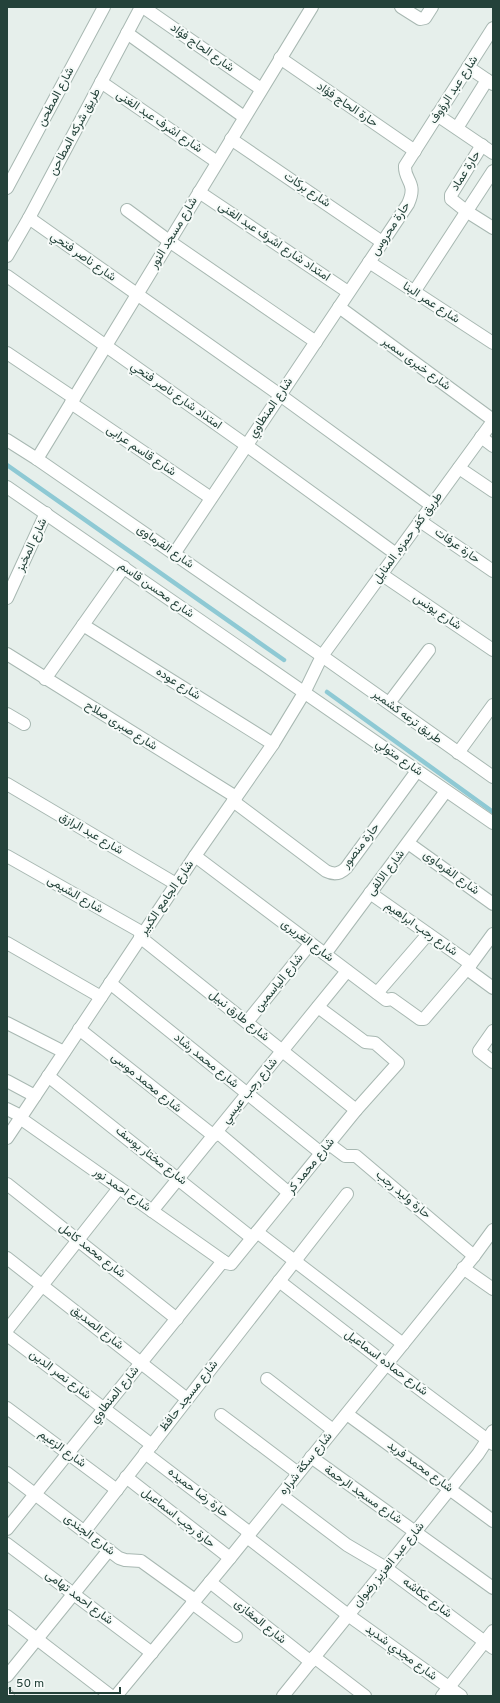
<svg xmlns="http://www.w3.org/2000/svg" width="500" height="1703" font-family="Overpass,Vazirmatn,sans-serif">
<style>
.lines{fill:none;stroke-linecap:round;stroke-linejoin:round}
.stream{stroke:#8ec9d4;stroke-width:4.5}
.minor-casing{stroke:#a8b8b2;stroke-width:14}
.minor{stroke:#fff;stroke-width:12}
.labels{text-anchor:middle;dominant-baseline:central;stroke-width:4;stroke-linejoin:round;paint-order:stroke}
.street-label{font-size:12px;fill:#24423a;stroke:#f7fbf9}
</style>
<rect width="100%" height="100%" fill="#e6efeb"/>
<g class="lines">
<g class="stream">
<path d="M7 465 284 660"/>
<path d="M327 692 493 812"/>
</g>
<defs>
<g id="minor">
<path d="M143 7 261 89"/>
<path d="M401 7 420 19 425 18 432 7"/>
<path d="M127 33 244 117"/>
<path d="M280 58 415 151"/>
<path d="M468 67 493 84"/>
<path d="M101 82 217 162"/>
<path d="M437 115 493 153"/>
<path d="M457 128 487 80"/>
<path d="M231 139 382 242"/>
<path d="M482 145 451 195V199L466 211 493 228"/>
<path d="M7 188 104 7"/>
<path d="M199 192 348 292"/>
<path d="M127 210 169 241 316 342"/>
<path d="M29 218 280 395 431 505"/>
<path d="M7 256 29 218 141 7"/>
<path d="M369 262 493 343"/>
<path d="M7 276 246 445 396 554"/>
<path d="M414 292 493 171"/>
<path d="M339 307 493 420"/>
<path d="M7 353 74 398"/>
<path d="M71 403 211 498"/>
<path d="M481 437 493 446"/>
<path d="M7 440 37 459 322 656 493 777"/>
<path d="M37 459 312 7"/>
<path d="M459 468 493 491"/>
<path d="M7 487 493 823"/>
<path d="M420 521 493 571"/>
<path d="M174 554 408 204C418 182 404 181 405 166L493 28"/>
<path d="M381 574 493 650"/>
<path d="M7 598 46 513"/>
<path d="M83 625 273 744"/>
<path d="M7 654 236 797"/>
<path d="M45 679 124 567"/>
<path d="M389 703 429 650"/>
<path d="M7 714 24 724"/>
<path d="M458 753 493 705"/>
<path d="M7 784 176 884"/>
<path d="M233 801 326 871C334 875 340 874 346 868L417 771"/>
<path d="M408 843 493 904"/>
<path d="M7 856 143 933"/>
<path d="M195 856 386 1000 392 999 420 1019H424L471 964 493 934"/>
<path d="M370 893 471 964"/>
<path d="M140 937 356 1110"/>
<path d="M7 943 101 997"/>
<path d="M325 954 446 791"/>
<path d="M467 969 493 988"/>
<path d="M110 983 321 1153"/>
<path d="M377 993 428 934"/>
<path d="M247 1022 310 944"/>
<path d="M7 1023 64 1052"/>
<path d="M79 1029 214 1136"/>
<path d="M493 1031 479 1051 493 1062"/>
<path d="M48 1076 252 1238"/>
<path d="M7 1081 35 1096"/>
<path d="M7 1109 21 1116"/>
<path d="M20 1118 226 1263 231 1264 356 1110 398 1063 375 1043 365 1042 318 1007"/>
<path d="M217 1132 289 1193"/>
<path d="M7 1138 195 856 273 744 304 693 322 656 493 421"/>
<path d="M329 1144 345 1156H356L474 1256"/>
<path d="M7 1184 177 1319"/>
<path d="M152 1211 347 971"/>
<path d="M257 1232 403 1344"/>
<path d="M7 1258 187 1399"/>
<path d="M463 1268 493 1289"/>
<path d="M279 1281 386 1364 493 1444"/>
<path d="M7 1330 119 1188"/>
<path d="M7 1335 152 1445"/>
<path d="M267 1379 333 1430"/>
<path d="M7 1408 117 1490"/>
<path d="M347 1414 493 1521"/>
<path d="M221 1415 298 1473"/>
<path d="M145 1453 250 1533"/>
<path d="M311 1457 493 1588"/>
<path d="M7 1473 119 1558 125 1560 141 1561 195 1600"/>
<path d="M126 1477 230 1558"/>
<path d="M281 1495 347 1545 386 1568 493 1648"/>
<path d="M7 1529 223 1261"/>
<path d="M84 1532 347 1194"/>
<path d="M247 1537 348 1615 461 1696"/>
<path d="M7 1544 152 1653"/>
<path d="M210 1582 311 1662"/>
<path d="M192 1603 236 1636"/>
<path d="M7 1616 111 1696"/>
<path d="M314 1657 365 1696"/>
<path d="M7 1676 109 1550"/>
<path d="M7 1695 8 1696"/>
<path d="M116 1696 230 1558 474 1256 493 1230"/>
<path d="M283 1696 478 1454 493 1431"/>
<path d="M442 1696 493 1631"/>
</g>
</defs>
<use href="#minor" class="minor-casing"/>
<use href="#minor" class="minor"/>
</g>
<g class="labels">
<g class="street-label">
<text transform="translate(202 48) rotate(35)">شارع الحاج فؤاد</text>
<text transform="translate(454 90) rotate(-57)">شارع عبد الرؤوف</text>
<text transform="translate(56 97) rotate(-62)">شارع المطحن</text>
<text transform="translate(347 105) rotate(34)">حارة الحاج فؤاد</text>
<text transform="translate(159 122) rotate(34)">شارع اشرف عبد الغنى</text>
<text transform="translate(75 132) rotate(-62)">طريق شركه المطاحن</text>
<text transform="translate(466 171) rotate(-58)">حارة عماد</text>
<text transform="translate(307 190) rotate(34)">شارع بركات</text>
<text transform="translate(391 229) rotate(-57)">حارة محروس</text>
<text transform="translate(174 233) rotate(-59)">شارع مسجد النور</text>
<text transform="translate(274 242) rotate(34)">امتداد شارع اشرف عبد الغنى</text>
<text transform="translate(83 257) rotate(35)">شارع ناصر فتحي</text>
<text transform="translate(431 303) rotate(33)">شارع عمر البنا</text>
<text transform="translate(416 364) rotate(36)">شارع خيرى سمير</text>
<text transform="translate(176 396) rotate(35)">امتداد شارع ناصر فتحي</text>
<text transform="translate(271 408) rotate(-56)">شارع المنطاوي</text>
<text transform="translate(141 451) rotate(34)">شارع قاسم عرابى</text>
<text transform="translate(408 538) rotate(-54)">طريق كفر حمزه, المنايل</text>
<text transform="translate(32 545) rotate(-65)">شارع المخبز</text>
<text transform="translate(457 546) rotate(35)">حارة عرفات</text>
<text transform="translate(165 547) rotate(35)">شارع الفرماوى</text>
<text transform="translate(156 590) rotate(35)">شارع محسن قاسم</text>
<text transform="translate(437 612) rotate(34)">شارع يونس</text>
<text transform="translate(178 684) rotate(32)">شارع عوده</text>
<text transform="translate(407 717) rotate(36)">طريق ترعه كشمير</text>
<text transform="translate(121 726) rotate(32)">شارع صبرى صلاح</text>
<text transform="translate(399 758) rotate(35)">شارع متولي</text>
<text transform="translate(91 834) rotate(30)">شارع عبد الرازق</text>
<text transform="translate(361 846) rotate(-52)">حارة منصور</text>
<text transform="translate(386 873) rotate(-53)">شارع الالفى</text>
<text transform="translate(451 873) rotate(36)">شارع الفرماوى</text>
<text transform="translate(75 895) rotate(30)">شارع الشيمى</text>
<text transform="translate(167 898) rotate(-56)">شارع الجامع الكبير</text>
<text transform="translate(421 929) rotate(35)">شارع رجب ابراهيم</text>
<text transform="translate(307 941) rotate(37)">شارع الغريرى</text>
<text transform="translate(279 983) rotate(-51)">شارع الياسمين</text>
<text transform="translate(239 1016) rotate(39)">شارع طارق نبيل</text>
<text transform="translate(206 1061) rotate(39)">شارع محمد رشاد</text>
<text transform="translate(146 1083) rotate(39)">شارع محمد موسى</text>
<text transform="translate(250 1091) rotate(-51)">شارع رجب عيسي</text>
<text transform="translate(151 1156) rotate(38)">شارع مختار يوسف</text>
<text transform="translate(311 1166) rotate(-51)">شارع محمد كر</text>
<text transform="translate(122 1190) rotate(35)">شارع احمد نور</text>
<text transform="translate(403 1195) rotate(40)">حارة وليد رجب</text>
<text transform="translate(92 1251) rotate(38)">شارع محمد كامل</text>
<text transform="translate(97 1328) rotate(38)">شارع الصديق</text>
<text transform="translate(386 1363) rotate(37)">شارع حماده اسماعيل</text>
<text transform="translate(60 1375) rotate(37)">شارع نصر الدين</text>
<text transform="translate(115 1395) rotate(-51)">شارع المنطاوي</text>
<text transform="translate(189 1396) rotate(-52)">شارع مسجد حافظ</text>
<text transform="translate(62 1449) rotate(36)">شارع الزعيم</text>
<text transform="translate(306 1464) rotate(-51)">شارع سكة شراره</text>
<text transform="translate(420 1467) rotate(36)">شارع محمد فريد</text>
<text transform="translate(198 1493) rotate(38)">حارة رضا حميده</text>
<text transform="translate(363 1495) rotate(35)">شارع مسجد الرحمة</text>
<text transform="translate(178 1518) rotate(38)">حارة رجب اسماعيل</text>
<text transform="translate(89 1535) rotate(37)">شارع الجندى</text>
<text transform="translate(389 1565) rotate(-51)">شارع عبد العزيز رضوان</text>
<text transform="translate(79 1598) rotate(37)">شارع احمد تهامى</text>
<text transform="translate(427 1598) rotate(37)">شارع عكاشه</text>
<text transform="translate(260 1622) rotate(39)">شارع المغازى</text>
<text transform="translate(401 1653) rotate(36)">شارع مجدي شديد</text>
</g>
</g>
<rect width="500" height="1703" fill="none" stroke="#24423a" stroke-width="16"/>
<path d="M10 1687v6h110v-6" fill="none" stroke="#24423a" stroke-width="2"/>
<text x="16" y="1687" font-size="12" fill="#24423a" stroke="#f7fbf9" stroke-width="3" paint-order="stroke">50 m</text>
</svg>
